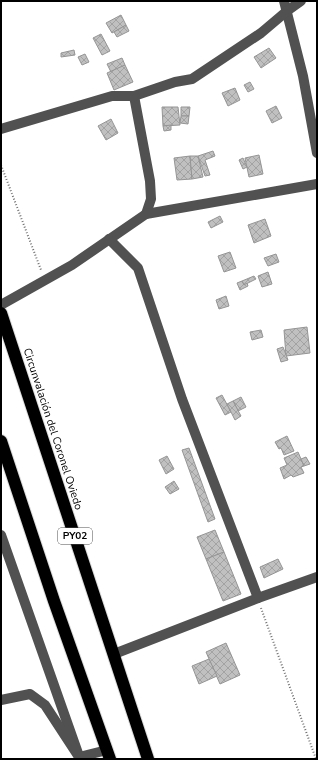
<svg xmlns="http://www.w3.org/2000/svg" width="318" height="760" font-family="'Nunito Sans',sans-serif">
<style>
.building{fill:url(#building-cross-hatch);stroke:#959595}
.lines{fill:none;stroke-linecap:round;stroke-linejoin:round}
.highway-casing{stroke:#dbdbdb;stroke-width:14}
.path{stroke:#737373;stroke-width:2;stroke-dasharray:1 2;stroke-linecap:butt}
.minor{stroke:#515151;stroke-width:10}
.highway{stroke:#000;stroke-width:12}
.labels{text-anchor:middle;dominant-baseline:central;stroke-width:3;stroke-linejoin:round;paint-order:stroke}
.shield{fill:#fff;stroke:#4c4c4c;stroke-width:1}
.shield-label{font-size:10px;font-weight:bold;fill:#000}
.street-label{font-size:11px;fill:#000;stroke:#fff}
</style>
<defs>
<pattern id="building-cross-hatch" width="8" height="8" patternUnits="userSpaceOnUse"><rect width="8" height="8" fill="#c0c0c0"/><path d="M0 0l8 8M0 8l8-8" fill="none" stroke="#a3a3a3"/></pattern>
</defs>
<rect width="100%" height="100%" fill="#fff"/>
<g class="building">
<path d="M121 15 126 25 112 33 106 23Z"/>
<path d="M126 25 129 31 117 37 114 32Z"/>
<path d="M101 34 110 51 102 55 93 38Z"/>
<path d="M269 48 276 58 261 68 254 57Z"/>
<path d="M74 50 75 55 61 57V53Z"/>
<path d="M85 54 89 62 82 65 78 57Z"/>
<path d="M122 58 125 65 111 72 107 64Z"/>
<path d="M125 65 133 82 114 90 107 73Z"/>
<path d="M250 82 254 89 248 92 244 85Z"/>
<path d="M235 88 240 100 228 106 222 93Z"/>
<path d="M276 106 282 118 272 123 266 111Z"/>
<path d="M162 107H178L180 125 163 126Z"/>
<path d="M181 107H190L189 116H181Z"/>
<path d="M181 116H189L188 124 180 123Z"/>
<path d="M111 119 118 133 106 140 98 126Z"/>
<path d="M171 125V130L164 131 163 126Z"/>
<path d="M213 151 215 156 205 160 210 175 205 176 198 156Z"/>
<path d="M259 155 263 174 249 177 245 158Z"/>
<path d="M190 156 192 179 177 180 174 158Z"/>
<path d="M190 156H198L203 177 192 179Z"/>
<path d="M243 158 247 167 243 169 239 160Z"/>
<path d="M220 216 223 222 211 228 208 222Z"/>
<path d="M265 219 271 236 254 243 248 225Z"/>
<path d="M230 252 236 268 224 272 218 256Z"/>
<path d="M276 254 279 262 268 266 264 258Z"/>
<path d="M268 272 272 284 262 287 258 276Z"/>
<path d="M254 276 256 279 244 285 242 281Z"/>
<path d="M242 281 244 285 247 283 248 286 240 290 237 283Z"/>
<path d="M226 296 229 306 219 309 216 300Z"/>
<path d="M307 327 310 353 286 356 284 330Z"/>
<path d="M261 330 263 337 252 340 250 332Z"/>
<path d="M283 347 288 360 281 362 277 349Z"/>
<path d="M222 395 231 412 225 415 216 398Z"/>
<path d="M241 397 246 407 238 411 233 401Z"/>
<path d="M233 401 241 416 235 420 227 404Z"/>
<path d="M287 436 294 451 284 455 281 448 279 449 275 442Z"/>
<path d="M189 448 215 519 208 522 182 450Z"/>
<path d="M298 452 304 466 301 467 304 473 293 477 291 475 284 479 280 468 287 465 284 458Z"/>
<path d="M167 456 174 469 166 474 159 460Z"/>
<path d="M306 457 310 464 304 466 301 459Z"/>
<path d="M174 481 179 489 170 494 165 487Z"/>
<path d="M215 530 224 552 206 559 197 537Z"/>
<path d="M224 552 241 594 223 601 206 559Z"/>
<path d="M278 559 283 569 264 578 260 567Z"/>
<path d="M226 643 240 675 220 684 206 652Z"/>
<path d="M209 659 217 676 199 684 192 666Z"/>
</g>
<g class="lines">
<defs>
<g id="highway">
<path d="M1 313 148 759"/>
<path d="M1 441 54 601 110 759"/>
</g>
</defs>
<use href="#highway" class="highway-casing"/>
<g class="path">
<path d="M1 165 41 270"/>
<path d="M261 608 316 759"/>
</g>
<g class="minor">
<path d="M284 1 303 76 317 153"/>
<path d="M134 96 150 181 151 199 146 214"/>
<path d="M1 129 112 96H134L175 82 192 79 261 33 287 11 301 1"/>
<path d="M109 239 138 268 182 399 258 598"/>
<path d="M1 305 72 265 146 214 317 184"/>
<path d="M1 535 80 759"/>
<path d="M114 654 258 598 317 577"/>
<path d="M1 700 30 694 45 705 79 757 107 750"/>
</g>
<use href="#highway" class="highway"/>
</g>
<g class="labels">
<rect class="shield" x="58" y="528" width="34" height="16" rx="3"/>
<g class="shield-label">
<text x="75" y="536">PY02</text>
</g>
<g class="street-label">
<text transform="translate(53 429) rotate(72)">Circunvalación del Coronel Oviedo</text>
</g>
</g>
<rect width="318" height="760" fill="none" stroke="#000000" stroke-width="4"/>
</svg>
